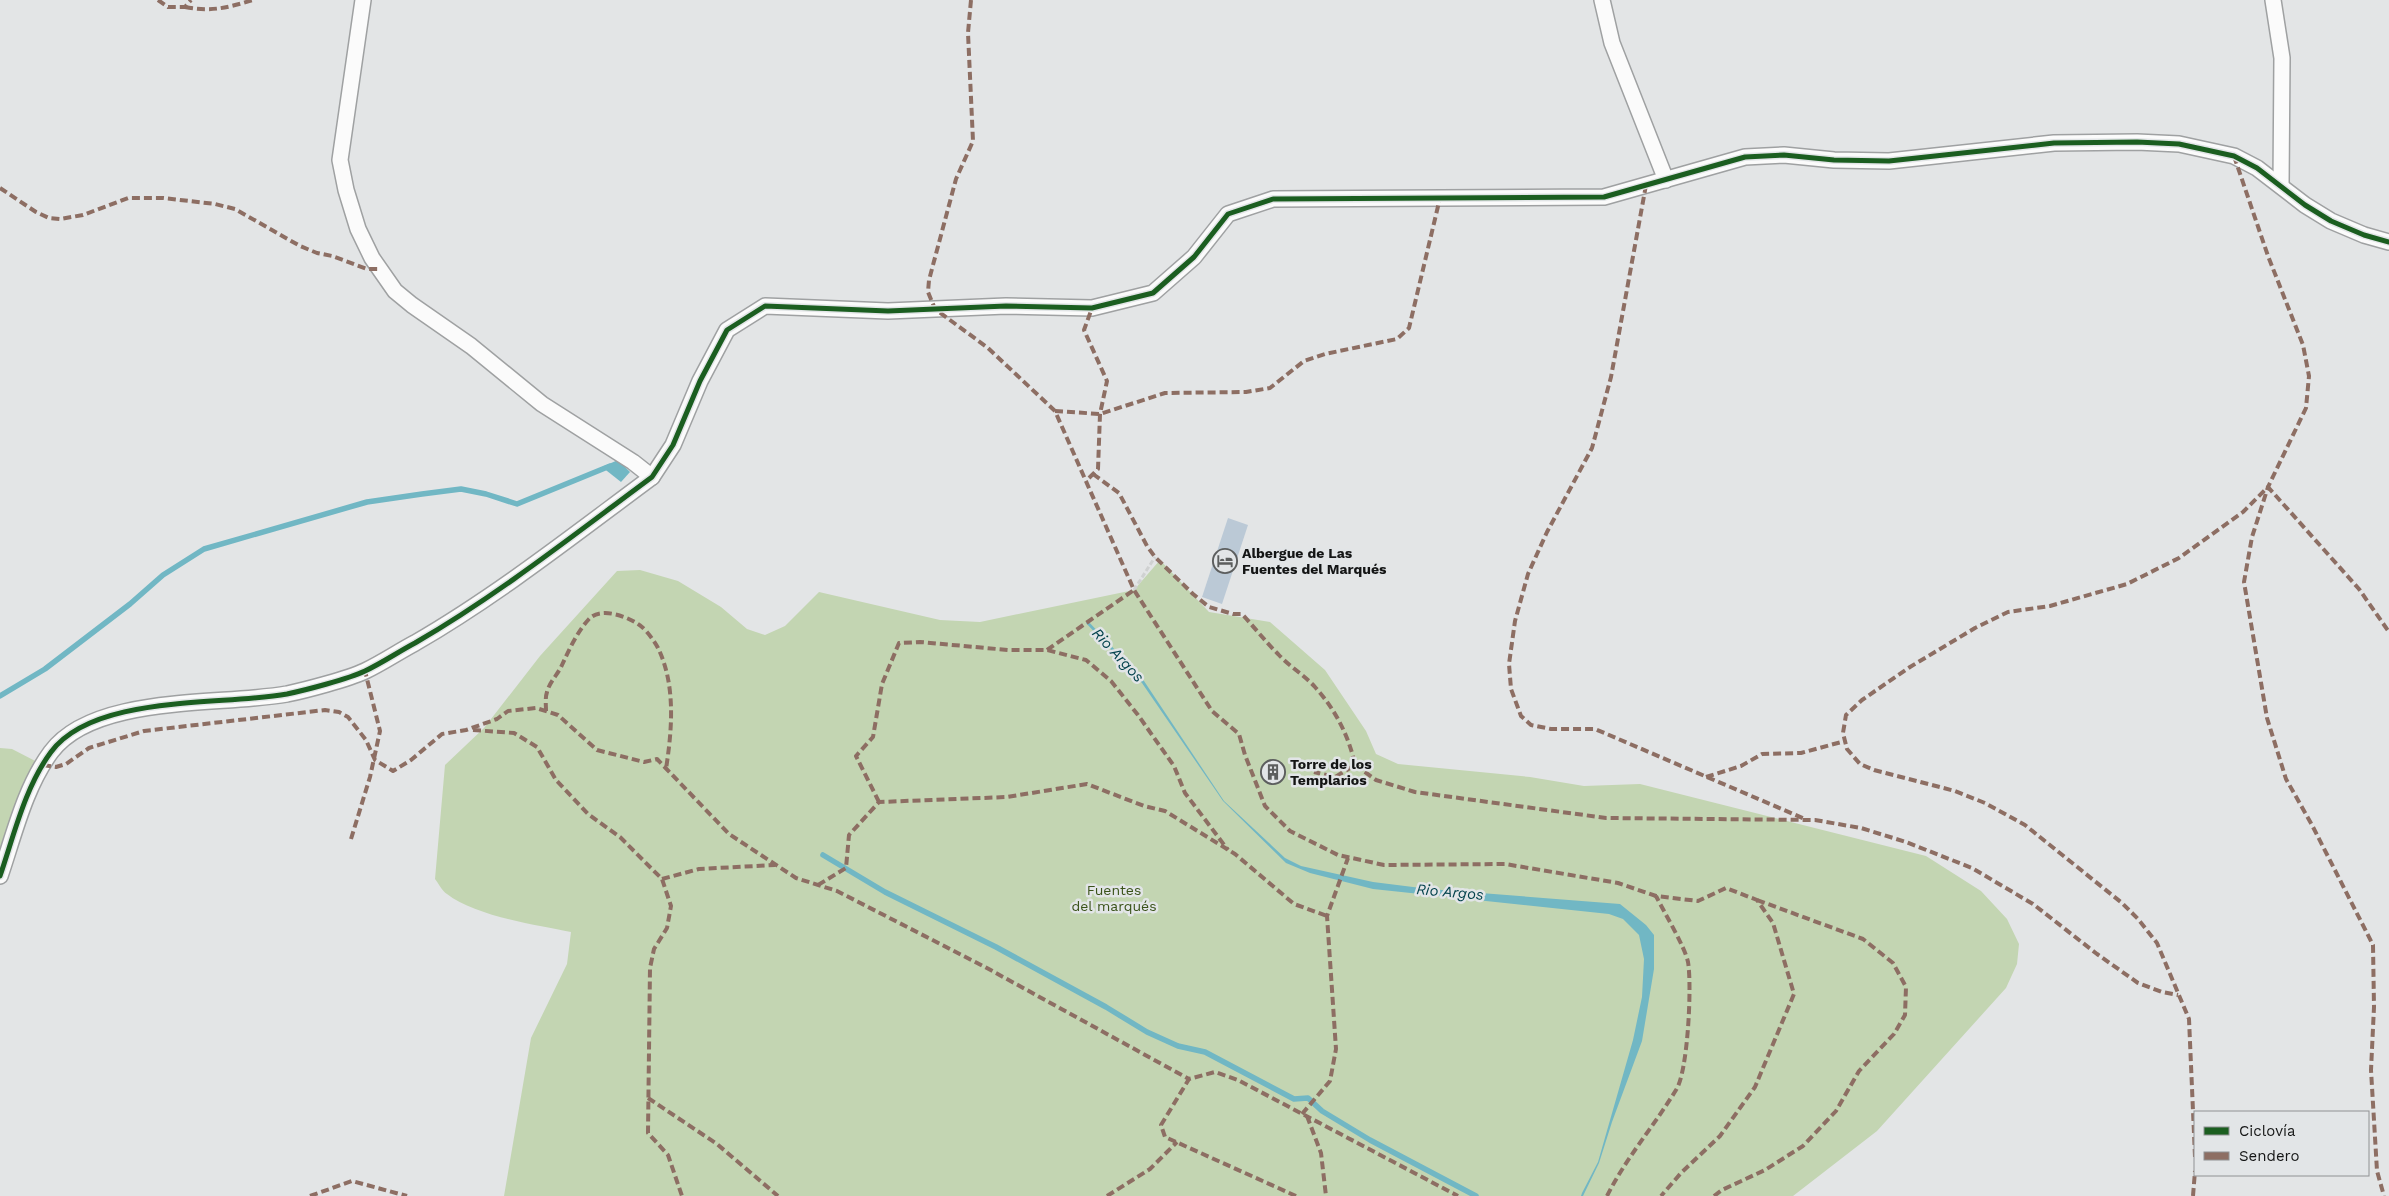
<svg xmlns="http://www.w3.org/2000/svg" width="2389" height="1196" font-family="'Work Sans',sans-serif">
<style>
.green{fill:#c3d5b2}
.water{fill:#71b7c4}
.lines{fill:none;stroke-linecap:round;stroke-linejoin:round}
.stream{stroke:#71b7c4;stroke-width:5.5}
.building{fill:#bbc9d6}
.minor-casing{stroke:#9fa1a2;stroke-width:18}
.path{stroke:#cfd1d1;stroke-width:3;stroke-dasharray:5 2.5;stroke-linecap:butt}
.minor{stroke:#fbfbfb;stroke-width:15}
.quiet{stroke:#8d6e63;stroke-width:4;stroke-dasharray:8 4;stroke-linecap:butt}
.cycleway-casing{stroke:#e2e5e7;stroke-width:8}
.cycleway{stroke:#1b5e20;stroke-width:5}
.labels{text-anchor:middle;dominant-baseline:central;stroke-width:5;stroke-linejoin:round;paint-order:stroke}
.poi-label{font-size:14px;font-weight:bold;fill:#141515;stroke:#e2e5e7;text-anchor:start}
.park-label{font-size:14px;fill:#395218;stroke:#e2e5e7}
.water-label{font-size:15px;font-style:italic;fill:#03424c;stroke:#e2e5e7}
</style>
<rect width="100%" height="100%" fill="#e3e5e6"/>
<g class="green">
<path d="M1160 560 1209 612 1270 622 1325 670 1366 731 1376 754 1398 764 1530 777 1584 786 1640 784 1926 856 1981 891 2007 919 2019 944 2017 964 2006 988 1877 1131 1793 1196H504L531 1038 567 964 571 932C536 925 475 916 447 894 442 891 439 884 435 879L445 765 484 728 540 656 617 571 640 570 678 581 721 607 747 629 765 635 785 626 819 592 940 620 980 622 1134 590Z"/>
<path d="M0 748 12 749 43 765 0 876Z"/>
</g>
<g class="water">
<path d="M618 460 630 472 621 482 602 467Z"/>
<path d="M1088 621 1144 681 1224 801 1285 858 1301 866 1373 882 1429 889 1620 904 1646 925 1654 935V969L1642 1041 1612 1122 1599 1163 1583 1196H1581L1582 1193 1598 1162 1633 1040 1642 997 1644 959 1639 935 1623 919 1609 914 1373 889 1310 873 1286 863 1223 801 1142 683 1086 623Z"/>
</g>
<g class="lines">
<g class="stream">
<path d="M0 696 45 669 130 604 163 575 204 549 367 502 422 494 461 489 486 494 517 504 610 466"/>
<path d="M823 855 885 892 996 947 1106 1007 1147 1032 1178 1046 1205 1052 1294 1099 1308 1098 1322 1111 1370 1140 1476 1196"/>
</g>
</g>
<g class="building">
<path d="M1228 518 1248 525 1222 604 1202 597Z"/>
<path d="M1280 762 1283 778 1266 781 1262 766Z"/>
</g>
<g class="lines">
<defs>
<g id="minor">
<path d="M363 0 340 160 346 190 358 229 372 258 395 291 412 305 471 346 542 404 633 462 652 477"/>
<path d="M1602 0 1612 43 1666 180"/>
<path d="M2273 0 2282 58 2281 185"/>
<path d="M0 876C14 835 25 787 51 752 94 694 221 706 287 694 306 690 348 679 365 671 382 663 398 652 415 643 498 595 575 534 652 477L673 445 700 381 727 330 765 306 888 311 1006 306 1092 308 1153 293 1194 257 1228 214 1273 199 1604 197 1745 157 1784 155 1834 160 1889 161 2054 143 2137 142 2179 144 2234 156 2257 168 2305 205 2331 221 2364 235 2389 242"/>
</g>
</defs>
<use href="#minor" class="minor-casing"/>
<path class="path" d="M1134 590 1155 557"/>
<use href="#minor" class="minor"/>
<g class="quiet">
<path d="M158 0 168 7H185L191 0"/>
<path d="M971 0 968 33 973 141 956 179 929 280 928 292 935 309 988 348 1055 411 1134 590 1212 711 1239 734 1245 755 1265 806 1290 831 1338 855 1384 865 1505 864 1618 883 1656 896 1698 901 1726 888 1757 900 1773 923 1794 994 1755 1087 1720 1136 1681 1173 1661 1196"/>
<path d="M185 7C212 12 226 8 253 0"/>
<path d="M2234 156 2268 256 2303 345 2309 376 2306 408 2268 487 2252 537 2244 582 2267 718 2286 779 2312 825 2373 945 2374 1007 2371 1070 2377 1171 2384 1196"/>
<path d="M1646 185 1611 377 1592 448 1547 532 1528 574 1515 621 1509 664 1511 689 1521 716 1531 725 1551 729H1595L1805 819"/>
<path d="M0 188 36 212 49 218 60 219 83 215 128 198H163L215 204 235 209 300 246 317 253 332 256 367 269H378"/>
<path d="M1055 411 1100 414 1165 393 1246 392 1270 388 1304 361 1325 354 1397 339 1409 328 1440 198"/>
<path d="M1093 474 1119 493 1147 546 1155 557 1193 594 1209 607 1233 614H1242C1254 627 1265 641 1278 654 1289 666 1304 675 1315 687 1335 709 1349 736 1355 765L1335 777 1314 772"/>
<path d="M1089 478 1098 469 1100 414 1107 381 1084 330 1092 308"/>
<path d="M1047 650 1134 590"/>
<path d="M546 711C546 705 545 698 547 692 549 683 558 674 562 665 569 650 577 632 589 619 601 606 630 617 642 627 647 631 655 642 658 648 676 685 672 730 666 769"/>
<path d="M473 730 514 733 537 747 556 780 588 814 620 837 662 879 671 906 667 928 654 949 650 968 648 1133 668 1155 682 1196"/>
<path d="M43 765 56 767 66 764 89 748 144 731 325 710 339 712 348 717 366 740 375 760 393 771 411 760 442 734 466 730 497 719 508 711 536 708 558 715 597 750 644 762 657 759 729 834 796 878 837 891 985 967 1189 1079"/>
<path d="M1355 765 1376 780 1415 792 1606 818 1815 820 1861 828 1906 842 1972 868 2033 904 2097 954 2138 983 2162 992 2178 995"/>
<path d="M1706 777 1741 766 1762 754 1801 753 1845 741"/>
<path d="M879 802 856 756 873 737 882 684 899 643 920 642 1008 650H1047L1086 660 1111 681 1138 715 1174 766 1185 793 1228 850"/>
<path d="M351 839 370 777 380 731 365 671"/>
<path d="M662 879 699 869 775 865"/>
<path d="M818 885 846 868 849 835 879 802 1007 797 1087 784 1144 806 1165 811 1235 854 1294 904 1327 916"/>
<path d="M648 1098 717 1144 778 1196"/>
<path d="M1302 1114 1330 1081 1336 1049 1327 916 1348 858"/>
<path d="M1307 1116 1321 1153 1326 1196"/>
<path d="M2195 1157 2189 1019 2157 943 2138 919 2122 903 2025 825 1985 803 1955 791 1874 770 1860 764 1847 749 1843 733 1846 715 1862 700 1910 667 1975 628 2008 612 2050 606 2127 584 2179 558 2243 512 2268 487 2359 589 2389 632"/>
<path d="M310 1196 352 1181 407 1196"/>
<path d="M1107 1196 1150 1169 1177 1142"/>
<path d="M1296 1196 1165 1137 1161 1125 1189 1079 1215 1072 1238 1080 1458 1196"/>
<path d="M1607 1196C1626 1158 1654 1126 1676 1090 1688 1072 1692 985 1688 962 1685 947 1664 912 1656 896"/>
<path d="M1714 1196 1722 1190 1765 1170 1803 1146 1836 1111 1859 1071 1894 1034 1905 1015 1906 987 1893 963 1863 939 1757 900"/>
<path d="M2193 1196 2195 1171"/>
</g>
<defs>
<path id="cycleway" d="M0 876C14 835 25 787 51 752 94 694 221 706 287 694 306 690 348 679 365 671 382 663 398 652 415 643 498 595 575 534 652 477L673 445 700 381 727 330 765 306 888 311 1006 306 1092 308 1153 293 1194 257 1228 214 1273 199 1604 197 1745 157 1784 155 1834 160 1889 161 2054 143 2137 142 2179 144 2234 156 2257 168 2305 205 2331 221 2364 235 2389 242"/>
</defs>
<use href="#cycleway" class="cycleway-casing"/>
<use href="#cycleway" class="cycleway"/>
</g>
<defs>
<symbol id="hotel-ring" viewBox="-11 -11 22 22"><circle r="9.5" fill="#e2e5e7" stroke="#5c5e5e" stroke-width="1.5"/><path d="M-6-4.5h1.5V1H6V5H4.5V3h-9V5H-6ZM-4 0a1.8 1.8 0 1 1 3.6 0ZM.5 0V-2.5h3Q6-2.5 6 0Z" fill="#5c5e5e"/></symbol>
<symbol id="building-ring" viewBox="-11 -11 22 22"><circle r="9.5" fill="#e2e5e7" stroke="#5c5e5e" stroke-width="1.5"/><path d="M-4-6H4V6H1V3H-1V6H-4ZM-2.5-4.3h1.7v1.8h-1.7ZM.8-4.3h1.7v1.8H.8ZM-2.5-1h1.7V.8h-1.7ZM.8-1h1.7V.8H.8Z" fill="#5c5e5e"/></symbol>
</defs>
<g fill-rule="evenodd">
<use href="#hotel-ring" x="1211" y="547" width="28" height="28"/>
<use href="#building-ring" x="1259" y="758" width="28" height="28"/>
</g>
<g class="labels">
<g class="poi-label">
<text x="1242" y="553">Albergue de Las<tspan x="1242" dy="16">Fuentes del Marqués</tspan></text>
<text x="1290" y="764">Torre de los<tspan x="1290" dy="16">Templarios</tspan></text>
</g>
<g class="park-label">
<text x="1114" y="890">Fuentes<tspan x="1114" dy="16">del marqués</tspan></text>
</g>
<g class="water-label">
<text transform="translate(1118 655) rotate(47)">Rio Argos</text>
<text transform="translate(1450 892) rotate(5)">Rio Argos</text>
</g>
</g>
<rect x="2194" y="1111" width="175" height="65" fill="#e2e5e7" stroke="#909293"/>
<rect x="2204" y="1127" width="25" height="8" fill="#1b5e20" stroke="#909293"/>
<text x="2239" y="1136" font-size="15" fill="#141515">Ciclovía</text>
<rect x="2204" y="1152" width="25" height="8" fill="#8d6e63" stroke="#909293"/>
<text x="2239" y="1161" font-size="15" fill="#141515">Sendero</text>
</svg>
